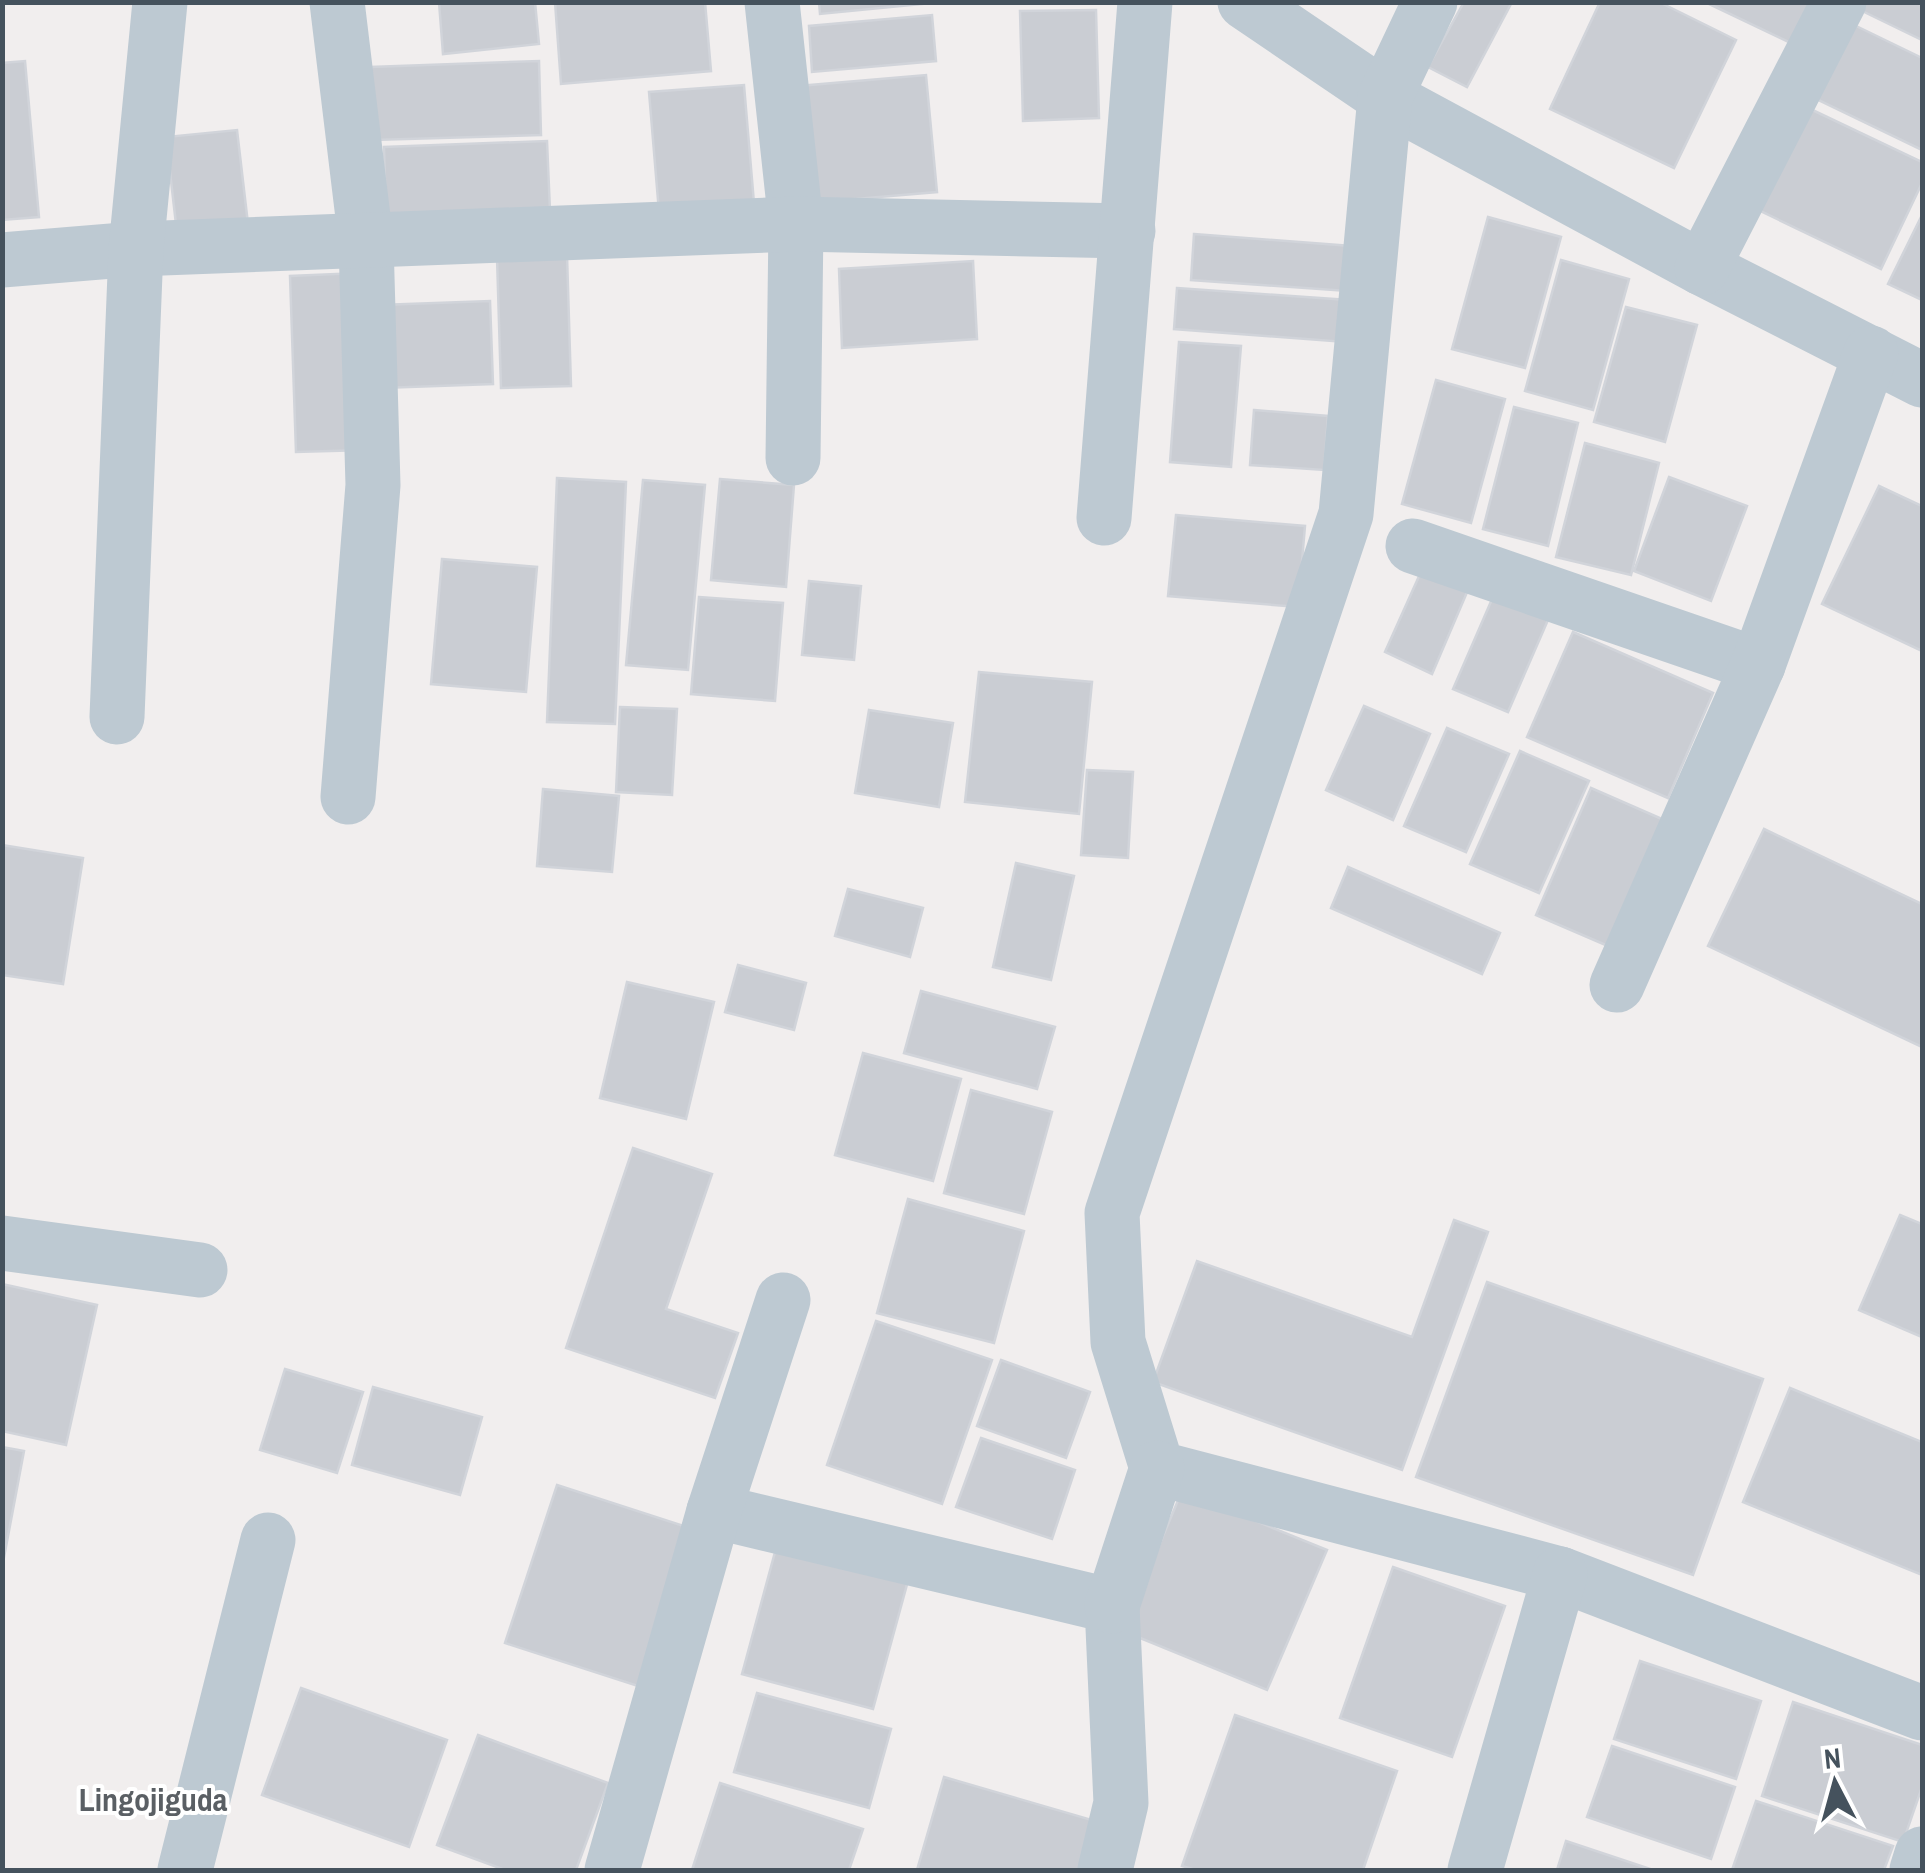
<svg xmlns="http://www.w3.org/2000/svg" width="1925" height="1873" font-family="'Archivo Narrow',sans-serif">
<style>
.building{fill:#cacdd3;stroke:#d1d4da;stroke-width:2.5}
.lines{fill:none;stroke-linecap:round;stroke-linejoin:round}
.street{stroke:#bdc9d2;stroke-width:55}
.labels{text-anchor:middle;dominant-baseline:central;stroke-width:8;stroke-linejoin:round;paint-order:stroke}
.neighbourhood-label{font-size:32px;font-weight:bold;fill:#5a5f64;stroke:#fff}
</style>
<rect width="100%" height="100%" fill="#f1eeee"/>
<g class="building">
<path d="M439 2H535L539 44 443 54Z"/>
<path d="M555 2H705L711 71 561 84Z"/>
<path d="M819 2H942L820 14Z"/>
<path d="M1464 2H1512L1467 87 1428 67Z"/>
<path d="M1600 2H1659L1736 40 1674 168 1550 109Z"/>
<path d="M1705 2H1823L1801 48Z"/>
<path d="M1859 2H1922V40L1856 8Z"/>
<path d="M1096 10 1099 118 1023 121 1020 11Z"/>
<path d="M932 15 936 61 812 72 809 26Z"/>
<path d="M1850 23 1922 58V150L1814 98Z"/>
<path d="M25 61 39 217 2 220V63Z"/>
<path d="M539 61 541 135 373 140 371 67Z"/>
<path d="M926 75 937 192 809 203 799 86Z"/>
<path d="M744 85 754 203 659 212 649 92Z"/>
<path d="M1804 106 1922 162V183L1881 269 1754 208Z"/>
<path d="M237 130 248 224 177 233 166 137Z"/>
<path d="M547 141 550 211 386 216 384 147Z"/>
<path d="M1922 215V300L1888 284Z"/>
<path d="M1488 217 1561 237 1525 368 1452 349Z"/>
<path d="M1194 234 1351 246 1347 291 1191 280Z"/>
<path d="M567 255 571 386 501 388 497 257Z"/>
<path d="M1561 260 1629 279 1593 410 1525 391Z"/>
<path d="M973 261 977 339 842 348 839 269Z"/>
<path d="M359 273 365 450 296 452 290 276Z"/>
<path d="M1177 288 1348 300 1345 342 1174 329Z"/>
<path d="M490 301 493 384 382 388 380 305Z"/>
<path d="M1626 307 1697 325 1665 442 1594 422Z"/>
<path d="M1179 342 1241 346 1231 467 1170 462Z"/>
<path d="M1436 380 1505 399 1471 523 1402 504Z"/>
<path d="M1514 407 1578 423 1548 546 1483 529Z"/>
<path d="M1254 410 1328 416 1324 470 1250 465Z"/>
<path d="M1585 443 1659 463 1631 575 1556 557Z"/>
<path d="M1669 477 1747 506 1711 601 1634 571Z"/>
<path d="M557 478 626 482 615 724 547 722Z"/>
<path d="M720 479 794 485 786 587 711 580Z"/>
<path d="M643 480 705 485 688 670 626 665Z"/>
<path d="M1879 486 1922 506V651L1822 604Z"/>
<path d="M1176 515 1305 526 1298 607 1168 596Z"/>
<path d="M442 559 537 567 526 692 431 684Z"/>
<path d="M1425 563 1471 583 1432 674 1385 652Z"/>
<path d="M809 581 861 586 854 660 802 655Z"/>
<path d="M699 597 783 603 775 701 691 694Z"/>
<path d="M1493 597 1548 620 1508 712 1453 689Z"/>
<path d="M1573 632 1713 693 1668 798 1527 737Z"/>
<path d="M979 672 1092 682 1079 814 965 802Z"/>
<path d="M1364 706 1430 734 1393 820 1326 790Z"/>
<path d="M620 707 677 709 672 795 616 792Z"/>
<path d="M869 710 953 723 939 807 855 793Z"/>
<path d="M1447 728 1509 754 1466 852 1404 826Z"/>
<path d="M1520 751 1589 781 1539 893 1470 864Z"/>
<path d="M1087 770 1133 772 1128 858 1081 855Z"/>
<path d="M1591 788 1671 823 1615 949 1536 915Z"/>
<path d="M543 789 619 796 612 872 537 866Z"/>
<path d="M1764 829 1922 904V1047L1708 946Z"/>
<path d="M2 845 83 858 63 984 2 975Z"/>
<path d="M1016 863 1074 876 1051 980 993 967Z"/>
<path d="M1348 867 1500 933 1482 974 1331 908Z"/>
<path d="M848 889 923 908 910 957 835 936Z"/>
<path d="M738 965 806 983 794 1030 725 1012Z"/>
<path d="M627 982 714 1002 686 1119 600 1098Z"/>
<path d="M921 991 1055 1027 1037 1089 904 1053Z"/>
<path d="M863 1053 961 1079 933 1181 835 1155Z"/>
<path d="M971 1090 1052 1112 1024 1214 944 1193Z"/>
<path d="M633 1148 712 1174 666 1309 738 1333 715 1398 566 1348Z"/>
<path d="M908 1199 1024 1231 994 1343 877 1313Z"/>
<path d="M1900 1215 1922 1224V1337L1859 1310Z"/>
<path d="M1454 1220 1488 1232 1402 1470 1153 1382 1197 1261 1412 1337Z"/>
<path d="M1487 1282 1763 1379 1693 1575 1416 1477Z"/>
<path d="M2 1284 97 1305 66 1445 2 1431Z"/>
<path d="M876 1321 992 1360 942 1504 827 1465Z"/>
<path d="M1001 1360 1090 1392 1066 1458 977 1426Z"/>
<path d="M285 1369 363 1392 337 1473 260 1450Z"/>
<path d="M373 1387 482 1417 460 1495 352 1465Z"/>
<path d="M1790 1388 1922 1442V1575L1743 1502Z"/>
<path d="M981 1438 1075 1470 1052 1539 956 1507Z"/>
<path d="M2 1447 24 1451 2 1568Z"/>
<path d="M557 1485 696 1530 644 1688 505 1643Z"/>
<path d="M1182 1491 1327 1550 1267 1690 1123 1631Z"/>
<path d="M778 1541 909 1577 873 1709 742 1674Z"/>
<path d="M1393 1567 1505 1606 1452 1757 1340 1718Z"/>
<path d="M1640 1661 1761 1701 1736 1779 1614 1739Z"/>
<path d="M301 1688 447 1740 409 1847 262 1795Z"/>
<path d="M757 1693 891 1729 869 1808 734 1772Z"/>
<path d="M1793 1702 1922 1745V1787L1903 1842 1762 1796Z"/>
<path d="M1235 1715 1397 1771 1363 1870H1196L1182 1866Z"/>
<path d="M478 1735 608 1783 576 1870H505L437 1845Z"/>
<path d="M1612 1746 1735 1787 1711 1859 1587 1817Z"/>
<path d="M944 1777 1109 1825 1095 1870H917Z"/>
<path d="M720 1783 863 1829 849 1870H692Z"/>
<path d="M1756 1801 1893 1846 1884 1870H1732Z"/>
<path d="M1566 1841 1653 1870H1557Z"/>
</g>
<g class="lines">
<g class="street">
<path d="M337 2 366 242 373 485 348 797"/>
<path d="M772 2 796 224 793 458"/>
<path d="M1245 2 1385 97 1702 268 1922 380"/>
<path d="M1430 2 1385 97 1346 514 1112 1213 1118 1342 1157 1468 1560 1574 1922 1713"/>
<path d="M2 260 136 249 796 224 1128 231"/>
<path d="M1702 268 1839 2"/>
<path d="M1104 518 1145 2"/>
<path d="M1413 546 1758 665"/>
<path d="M117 717 136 249 160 2"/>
<path d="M1617 985 1758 665 1871 353"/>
<path d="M2 1243 200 1270"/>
<path d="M714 1511 1112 1606 1121 1803 1105 1870"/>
<path d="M1112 1606 1157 1468"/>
<path d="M185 1870 268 1540"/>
<path d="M612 1870 714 1511 783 1300"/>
<path d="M1475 1870 1560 1574"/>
<path d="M1917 1870 1922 1854"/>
</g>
</g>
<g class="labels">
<g class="neighbourhood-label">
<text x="153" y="1799">Lingojiguda</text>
</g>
</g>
<rect width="1925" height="1873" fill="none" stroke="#45525d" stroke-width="10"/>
<g transform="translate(1835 1783) rotate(354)" stroke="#ffffff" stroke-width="8" paint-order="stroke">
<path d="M0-8L18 38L0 25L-18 38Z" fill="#45525d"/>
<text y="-15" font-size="28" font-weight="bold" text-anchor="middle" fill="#45525d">N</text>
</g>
</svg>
